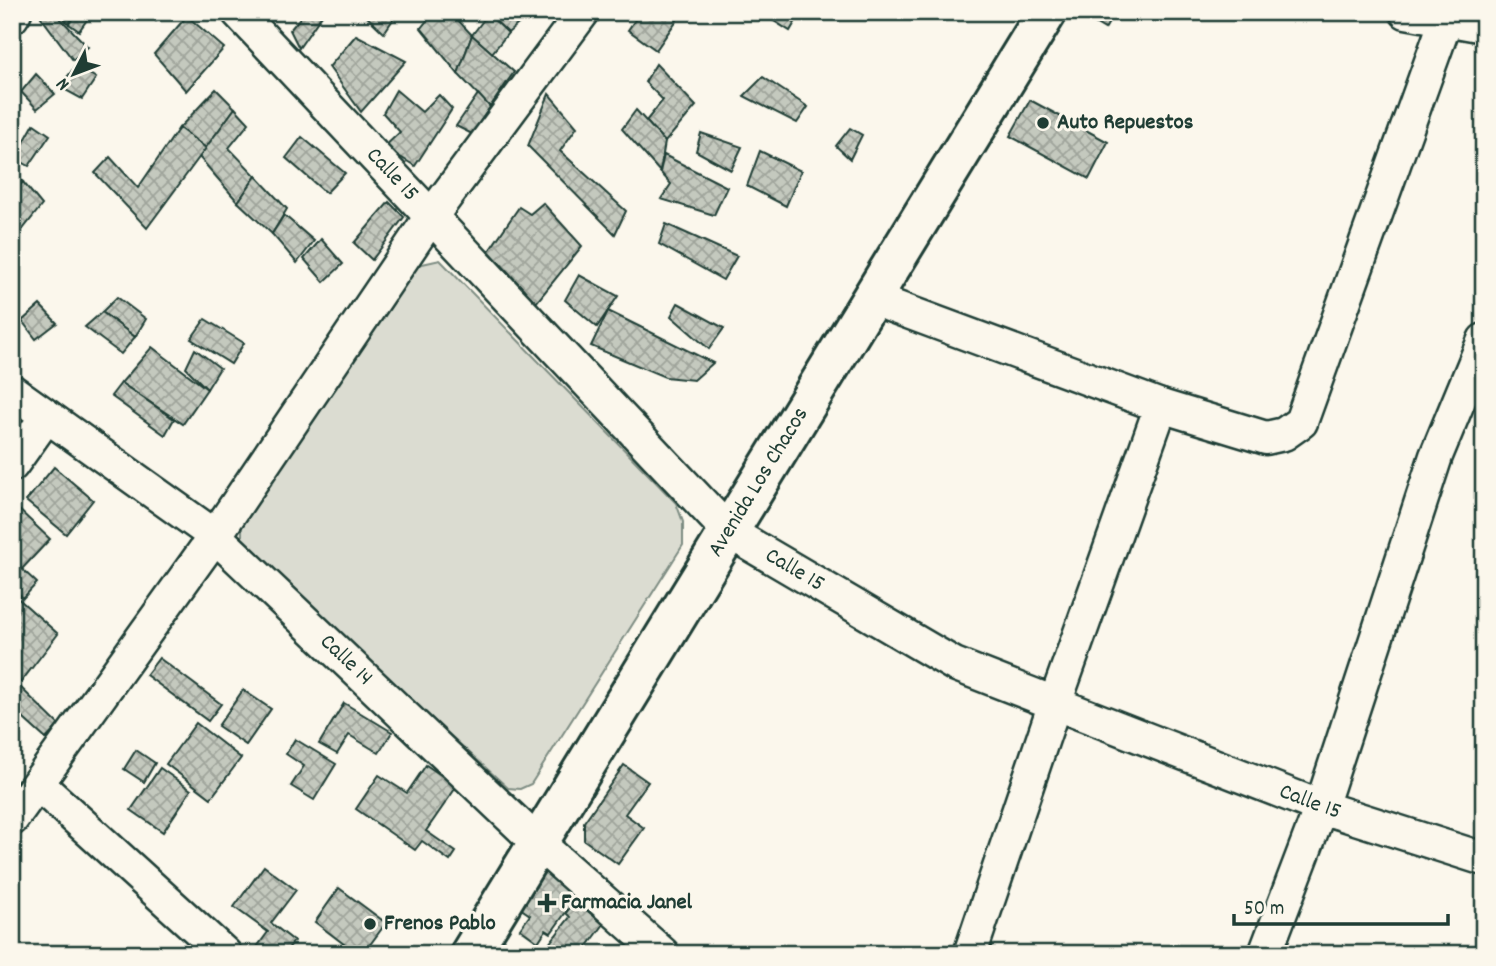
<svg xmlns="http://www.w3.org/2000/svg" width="1496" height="966" font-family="Dekko,sans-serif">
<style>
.park{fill:#dbdcd1;stroke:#7d8c82;stroke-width:2}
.building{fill:url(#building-cross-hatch);stroke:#1f3d34;stroke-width:2}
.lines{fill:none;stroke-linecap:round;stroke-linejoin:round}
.street-casing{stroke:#1f3d34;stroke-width:37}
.secondary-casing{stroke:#1f3d34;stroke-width:44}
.street{stroke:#fbf7ec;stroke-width:32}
.secondary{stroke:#fbf7ec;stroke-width:38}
.poi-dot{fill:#1f3d34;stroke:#fbf7ec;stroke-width:2.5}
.labels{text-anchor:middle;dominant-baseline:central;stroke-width:6;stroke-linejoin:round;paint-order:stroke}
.poi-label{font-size:23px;font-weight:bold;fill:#1f3d34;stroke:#fbf7ec;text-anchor:start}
.street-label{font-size:23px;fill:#1f3d34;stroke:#fbf7ec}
</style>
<defs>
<pattern id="building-cross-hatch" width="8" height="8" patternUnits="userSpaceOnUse" patternTransform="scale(1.75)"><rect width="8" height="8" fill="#c4c9be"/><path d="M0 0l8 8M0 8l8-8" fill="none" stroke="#9fa49b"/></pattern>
</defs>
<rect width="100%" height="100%" fill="#fbf7ec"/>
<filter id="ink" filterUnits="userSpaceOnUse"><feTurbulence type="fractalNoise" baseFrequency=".0143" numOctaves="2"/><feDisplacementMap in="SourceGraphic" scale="14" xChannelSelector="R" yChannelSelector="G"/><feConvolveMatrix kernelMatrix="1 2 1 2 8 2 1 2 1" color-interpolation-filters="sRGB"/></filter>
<g filter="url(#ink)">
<path class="park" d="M440 260 676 503 683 522V545L531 784 520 789 508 788 246 549 242 538V521L418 265Z"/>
<g class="building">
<path d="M45 12H54L88 47 73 60 41 17Z"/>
<path d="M58 12H77L69 24Z"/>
<path d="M77 12 91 14 79 31 69 24Z"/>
<path d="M148 12H166L156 21Z"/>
<path d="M305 12H324L299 48 290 30Z"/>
<path d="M366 12H398L384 33 364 14Z"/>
<path d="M486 12H532L508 33Z"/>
<path d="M637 12H679L681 14 656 50 628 30 639 14Z"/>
<path d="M767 12H798L800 14 790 31 766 16Z"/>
<path d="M806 12H848L844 19Z"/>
<path d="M1081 12H1115L1105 29 1080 14Z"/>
<path d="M433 13 454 16 472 35 458 74 421 28Z"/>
<path d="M488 14 508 33 492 53 472 35Z"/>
<path d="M187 16 224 48 186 91 154 54Z"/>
<path d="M356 35 406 61 361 112 329 67Z"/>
<path d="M472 35 514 72 490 107 458 74Z"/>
<path d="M656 64 696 106 665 142 646 121 663 100 645 82Z"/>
<path d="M76 65 96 78 82 99 60 87Z"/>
<path d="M36 74 55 94 37 109 21 92Z"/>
<path d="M763 77 808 107 797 123 744 96Z"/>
<path d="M216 89 235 108 206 148 179 128Z"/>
<path d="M396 90 422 112 439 95 452 109 415 166 384 147 400 132 383 113Z"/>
<path d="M478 94 490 107 472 134 456 126Z"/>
<path d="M549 94 577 127 560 151 626 211 615 234 528 146Z"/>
<path d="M1030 100 1108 142 1089 179 1010 136Z"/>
<path d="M235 108 249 123 229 148 256 176 238 202 199 157Z"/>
<path d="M636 110 665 142 660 172 622 129Z"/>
<path d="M34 124 50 135 29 166 15 158Z"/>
<path d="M179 128 206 148 147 228 95 173 110 157 138 188Z"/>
<path d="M850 128 862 135 850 159 836 146Z"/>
<path d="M701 133 742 147 731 170 696 151Z"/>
<path d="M302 137 345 173 326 193 286 158Z"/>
<path d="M760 151 801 171 786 206 747 186Z"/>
<path d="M664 155 727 187 714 215 661 199 671 184 660 172Z"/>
<path d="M12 174 23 182 12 194Z"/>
<path d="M256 176 287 209 272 234 238 202Z"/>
<path d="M23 182 42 205 12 243V194Z"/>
<path d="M389 202 404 217 372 260 354 243Z"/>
<path d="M543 203 582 246 536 303 489 251 519 207 530 214Z"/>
<path d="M284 215 314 241 297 263 272 234Z"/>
<path d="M666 224 737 256 723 280 659 244Z"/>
<path d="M321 239 343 264 324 282 304 259Z"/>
<path d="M579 275 618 296 597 327 565 300Z"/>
<path d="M117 297 146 319 135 337 102 312Z"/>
<path d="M678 303 724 328 709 349 671 316Z"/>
<path d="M40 305 57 323 36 339 22 321Z"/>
<path d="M608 311 713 363 694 380 665 377 591 346Z"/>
<path d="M102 312 135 337 121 354 85 327Z"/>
<path d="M205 319 244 343 231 364 191 339Z"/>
<path d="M152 347 207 389 183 424 121 383Z"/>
<path d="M195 349 220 368 207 389 186 368Z"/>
<path d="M121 383 174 419 165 435 111 396Z"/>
<path d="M54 467 93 500 66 534 26 501Z"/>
<path d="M15 506 50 539 22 569 37 583 23 598 12 588Z"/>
<path d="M12 593 58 634 21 682 12 679Z"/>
<path d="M159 658 221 704 208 721 146 675Z"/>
<path d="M13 680 59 725 46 739 14 710 12 711Z"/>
<path d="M243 690 271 709 246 745 218 726Z"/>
<path d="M344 703 392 732 379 753 349 735 337 754 319 744Z"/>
<path d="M196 723 241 758 211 798 166 764Z"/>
<path d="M295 739 336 764 314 800 291 786 304 766 286 754Z"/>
<path d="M136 750 155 763 144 782 124 769Z"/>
<path d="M426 765 457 786 426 831 456 852 450 861 422 841 415 850 356 809 379 775 407 793Z"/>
<path d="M624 765 648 782 625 814 644 828 618 864 584 840V822Z"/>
<path d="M160 768 191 790 163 832 131 810Z"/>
<path d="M264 866 296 890 271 923 294 941 284 954H258L254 951 268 932 234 907Z"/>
<path d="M543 869 579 894 551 933 546 930 538 942 520 929 530 915 517 906Z"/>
<path d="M339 888 386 923 363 954H357L315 922Z"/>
<path d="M575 901 604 924 582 954H552L545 949 570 917 566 913Z"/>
</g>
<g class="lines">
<defs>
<g id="street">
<path id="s1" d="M238 12 729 532 954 664 1321 807 1484 859"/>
<path d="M1406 12 1484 26"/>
<path d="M12 17 15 12"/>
<path d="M873 299 1161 406 1055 703 970 954"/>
<path id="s2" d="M12 391 215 536 539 844 663 954"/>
<path d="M1161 406 1266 438 1284 434 1301 422 1446 20"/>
<path d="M12 465 47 416"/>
<path d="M38 784 225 954"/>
<path d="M12 819 215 536 430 218 583 12"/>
<path d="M1265 954 1321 807 1436 456 1484 340"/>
</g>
<g id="secondary">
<path id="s3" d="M470 954 1047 12"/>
</g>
</defs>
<use href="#street" class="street-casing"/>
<use href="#secondary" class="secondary-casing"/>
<use href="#street" class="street"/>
<use href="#secondary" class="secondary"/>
</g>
</g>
<g class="poi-dot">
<circle cx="1043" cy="123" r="7"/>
<path d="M543.5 892.5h7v7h7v7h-7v7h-7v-7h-7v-7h7z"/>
<circle cx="370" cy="924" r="7"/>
</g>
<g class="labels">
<g class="poi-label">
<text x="1057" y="123">Auto Repuestos</text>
<text x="561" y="903">Farmacia Janel</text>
<text x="384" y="924">Frenos Pablo</text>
</g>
<g class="street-label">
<text stroke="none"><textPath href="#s1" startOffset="224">Calle 15</textPath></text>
<text stroke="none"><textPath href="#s3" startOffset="553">Avenida Los Chacos</textPath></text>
<text stroke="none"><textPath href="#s1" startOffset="791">Calle 15</textPath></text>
<text stroke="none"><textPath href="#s2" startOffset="430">Calle 14</textPath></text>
<text stroke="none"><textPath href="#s1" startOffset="1358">Calle 15</textPath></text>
</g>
</g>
<rect width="1496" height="966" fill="none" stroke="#fbf7ec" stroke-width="42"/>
<rect x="21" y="21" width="1454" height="924" fill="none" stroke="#1f3d34" stroke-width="2.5" filter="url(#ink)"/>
<g transform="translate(74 74) rotate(228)" stroke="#fbf7ec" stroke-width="5" paint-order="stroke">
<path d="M0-5L12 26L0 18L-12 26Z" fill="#1f3d34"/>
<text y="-10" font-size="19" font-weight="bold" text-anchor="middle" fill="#1f3d34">N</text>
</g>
<path d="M1234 914v10h214v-10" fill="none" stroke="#1f3d34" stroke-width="3.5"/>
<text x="1244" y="914" font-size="21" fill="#1f3d34" stroke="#fbf7ec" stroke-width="5" paint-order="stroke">50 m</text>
</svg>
